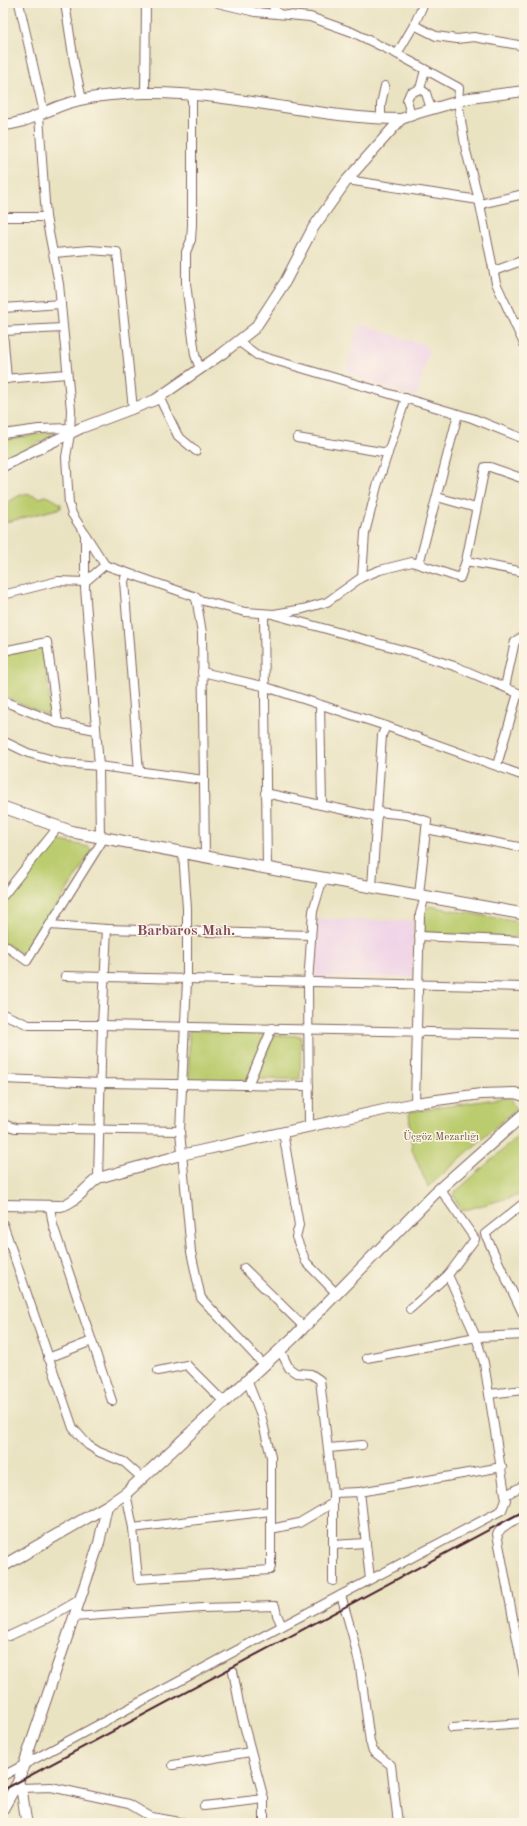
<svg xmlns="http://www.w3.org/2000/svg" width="527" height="1826" font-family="'Old Standard TT',serif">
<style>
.built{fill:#eed0e7}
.green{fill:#bbcc6e;stroke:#82764c}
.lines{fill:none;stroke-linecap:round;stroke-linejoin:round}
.minor-casing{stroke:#826460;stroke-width:10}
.tertiary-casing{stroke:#826460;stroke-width:12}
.secondary-casing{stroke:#826460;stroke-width:13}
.minor{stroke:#fff;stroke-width:8}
.tertiary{stroke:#fff;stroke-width:10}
.secondary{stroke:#fff;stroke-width:11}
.rail{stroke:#4a1f2b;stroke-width:2}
.labels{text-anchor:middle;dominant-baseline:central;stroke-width:3;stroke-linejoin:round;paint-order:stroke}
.park-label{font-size:11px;fill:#6c533f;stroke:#fcf5e5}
.district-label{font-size:15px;font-weight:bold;fill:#844c61;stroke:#fcf5e5}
</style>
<rect width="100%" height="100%" fill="#fcf5e5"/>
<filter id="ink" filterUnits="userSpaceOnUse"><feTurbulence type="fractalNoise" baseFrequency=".025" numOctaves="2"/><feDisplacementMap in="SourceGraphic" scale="8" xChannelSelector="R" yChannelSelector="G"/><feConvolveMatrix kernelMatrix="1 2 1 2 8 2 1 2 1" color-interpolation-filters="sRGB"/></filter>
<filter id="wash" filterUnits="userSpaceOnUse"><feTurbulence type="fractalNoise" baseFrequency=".012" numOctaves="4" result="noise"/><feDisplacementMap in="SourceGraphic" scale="16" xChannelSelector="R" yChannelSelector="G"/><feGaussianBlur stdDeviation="0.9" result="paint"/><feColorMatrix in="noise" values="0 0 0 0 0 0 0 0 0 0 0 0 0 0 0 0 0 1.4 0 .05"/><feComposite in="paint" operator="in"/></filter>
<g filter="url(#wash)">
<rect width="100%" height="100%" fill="#eae3c2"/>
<g class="built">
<path d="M362 325 425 345 428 351 418 393 413 396 405 394 350 375 347 368 358 327Z"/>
<path d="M317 919 413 921 412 977H315Z"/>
</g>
<g class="green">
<path d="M51 432 55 434 3 462V440Z"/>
<path d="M22 494 31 495 40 498 45 496 51 498 61 504V508L3 523V505Z"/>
<path d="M44 646 51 712 47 715 3 696V654Z"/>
<path d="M51 839 89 847 92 850 26 956 3 942V899Z"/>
<path d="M429 906 524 923V938L423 933 424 912Z"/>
<path d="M189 1030 266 1034 248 1080 189 1081Z"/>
<path d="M274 1035 301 1036 300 1079H258V1074Z"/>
<path d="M509 1097 516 1109 428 1187 412 1150 409 1112Z"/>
<path d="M524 1131V1174L521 1180 523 1194 461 1211 453 1194Z"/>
</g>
</g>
<g filter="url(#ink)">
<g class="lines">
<defs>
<g id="minor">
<path d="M19 3 44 113"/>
<path d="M65 3 74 62 82 100"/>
<path d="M218 3 255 12 310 17 352 32 397 54 459 88 458 102 466 151 479 200 496 283 524 344"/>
<path d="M271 3 278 14"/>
<path d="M414 25 436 36 457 39 474 37 524 46"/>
<path d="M397 54 414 25 424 3"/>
<path d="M420 89 425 70"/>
<path d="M145 93 146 3"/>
<path d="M192 95V225L191 240 186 252V283L195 355 200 369"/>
<path d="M411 115 407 100 410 93 420 89 426 93 431 109"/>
<path d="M39 116 46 217 59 284 71 410 70 434 66 457 69 504 72 514 105 565 196 597 202 633 205 857"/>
<path d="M381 119V104L385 86"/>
<path d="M347 180 479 200"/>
<path d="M480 204 524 194"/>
<path d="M3 217H46"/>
<path d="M54 253 90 250 117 252 133 409"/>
<path d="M494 271 524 260"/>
<path d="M3 308 61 304"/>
<path d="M515 325 524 321"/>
<path d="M238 341 257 355 472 418 524 439"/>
<path d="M3 379 67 374"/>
<path d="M7 379 3 331 63 328"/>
<path d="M159 397 178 436 196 451"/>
<path d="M3 434 39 429 70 428"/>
<path d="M297 438 388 453"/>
<path d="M437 497 476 508"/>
<path d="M85 536V588L99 766 100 837"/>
<path d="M466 561 485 467H490L524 479"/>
<path d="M419 564 458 414"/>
<path d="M127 573 124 581 139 772"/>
<path d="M362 577 365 533 377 486 406 398"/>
<path d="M3 595 58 581 85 582 105 565"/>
<path d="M196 599 245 612 274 614 303 609 327 602 362 577 380 570 412 562 460 578 466 561 524 572"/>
<path d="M264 614 267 868"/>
<path d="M275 615 414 653 457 667 518 693"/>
<path d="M3 651 47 642 58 723"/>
<path d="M202 672 263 686 386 726 524 776"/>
<path d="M505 687 515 641 524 636"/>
<path d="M3 701 58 723 96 730"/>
<path d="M320 705 322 805"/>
<path d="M3 741 28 753 64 763 99 766 204 780"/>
<path d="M497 765 518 693 524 695"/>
<path d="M265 793 377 817"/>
<path d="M377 812 407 815 427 821 419 895"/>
<path d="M426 829 524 848"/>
<path d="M183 853 187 908V980L180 1131 191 1252 201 1298 264 1365"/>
<path d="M372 887 382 735 386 726"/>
<path d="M3 896 58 827"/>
<path d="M50 925 107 929"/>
<path d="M419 936 524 941"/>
<path d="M3 944 27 961 104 838"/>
<path d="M65 976 524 987"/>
<path d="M3 1014 29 1025H102L524 1034"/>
<path d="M3 1079 102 1083 309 1086"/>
<path d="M248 1085 272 1028"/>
<path d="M415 1103 420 914 425 896"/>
<path d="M3 1124 15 1128 180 1131"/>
<path d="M309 1126 308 983 313 911 323 878"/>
<path d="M283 1132 299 1225 296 1237 306 1262 336 1293"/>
<path d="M98 1178 102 1025 107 929 311 935"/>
<path d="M524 1203 485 1234 524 1316"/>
<path d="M50 1207 53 1225 112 1401"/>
<path d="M3 1224 73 1428 88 1445 99 1452 124 1462 142 1478"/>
<path d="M244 1268 304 1327"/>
<path d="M410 1309 448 1275"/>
<path d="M280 1350 289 1368 296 1373 311 1374 320 1380 333 1493 360 1492 370 1579"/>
<path d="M48 1358 92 1341"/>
<path d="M367 1358 476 1337 524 1335"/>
<path d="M158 1371 187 1365 224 1402"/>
<path d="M489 1394 524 1390"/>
<path d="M329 1448 362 1445"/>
<path d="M360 1492 502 1467"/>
<path d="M126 1493 133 1528 138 1579 270 1570 271 1566V1457L261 1415 247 1380"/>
<path d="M333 1493V1581"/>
<path d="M506 1495 524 1485"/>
<path d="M524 1517C512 1521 505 1524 497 1534L524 1676"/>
<path d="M133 1528 270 1511"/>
<path d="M271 1529 299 1523 333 1503"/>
<path d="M333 1545 365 1543"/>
<path d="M341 1595 353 1637 360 1667 370 1742 373 1751 391 1765 398 1823"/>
<path d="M74 1617 202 1608 275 1606 277 1615 282 1626"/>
<path d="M9 1636 48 1618 79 1600"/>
<path d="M233 1671 241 1714 264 1799V1823"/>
<path d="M452 1728 524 1723"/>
<path d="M173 1765 250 1752"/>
<path d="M3 1776 269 1633 502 1510 506 1500 484 1363 476 1337 448 1275 475 1239 440 1189"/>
<path d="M21 1788 51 1787 129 1804 151 1817 186 1823"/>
<path d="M204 1806 264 1799"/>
</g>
<g id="tertiary">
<path d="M3 125C24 124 41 113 60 106 87 96 117 94 144 93 231 91 315 119 401 119"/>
<path d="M3 466 81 428 155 400 223 353 255 328 285 282 313 228 347 180 401 119 418 113 470 98 524 91"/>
<path d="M3 1205 61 1206C76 1202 86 1187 98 1178L181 1155 415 1103 481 1094 515 1093 524 1096"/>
<path d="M18 1782C25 1794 23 1810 27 1823"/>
<path d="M3 1809 18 1782 99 1543 107 1506"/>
</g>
<g id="secondary">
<path d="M3 807 73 832 277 870 524 914"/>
<path d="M3 1566 107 1506 126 1493 293 1338 435 1193 524 1114"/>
</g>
</defs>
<use href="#minor" class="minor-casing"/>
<use href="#tertiary" class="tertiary-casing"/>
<use href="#secondary" class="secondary-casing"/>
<use href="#minor" class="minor"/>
<use href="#tertiary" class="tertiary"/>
<use href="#secondary" class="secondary"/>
<path class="rail" d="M3 1790 524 1511"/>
</g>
</g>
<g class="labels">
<g class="park-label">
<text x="441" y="1137">Üçgöz Mezarlığı</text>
</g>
<g class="district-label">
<text x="186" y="931">Barbaros Mah.</text>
</g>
</g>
<rect width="527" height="1826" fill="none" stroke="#fcf5e5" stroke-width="16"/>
</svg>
